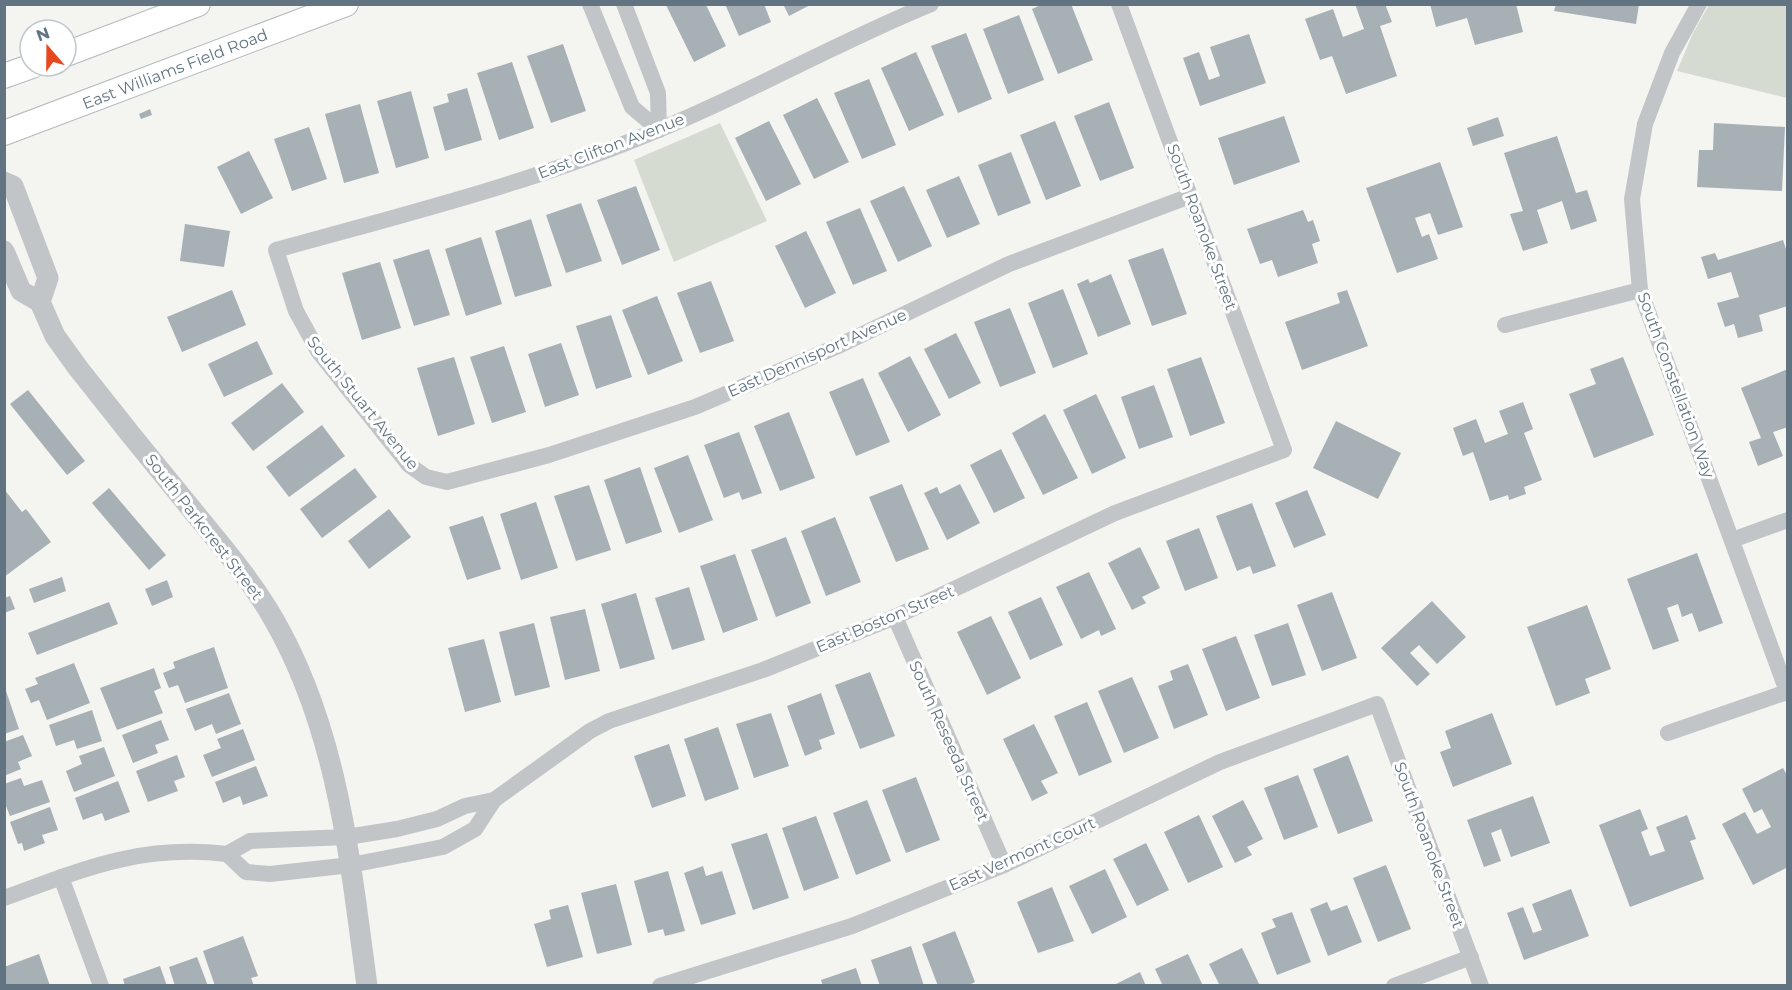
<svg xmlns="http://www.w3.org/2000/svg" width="1792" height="990" font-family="Montserrat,sans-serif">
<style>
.green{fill:#d5dbd1}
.building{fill:#a7b0b5}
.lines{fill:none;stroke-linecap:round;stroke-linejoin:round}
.secondary-casing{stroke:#b3b9bd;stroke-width:26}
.minor{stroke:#c1c5c8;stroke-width:16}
.tertiary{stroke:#c1c5c8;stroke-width:21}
.secondary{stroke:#fff;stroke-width:24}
.labels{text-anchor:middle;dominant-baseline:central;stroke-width:6;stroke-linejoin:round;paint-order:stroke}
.street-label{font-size:16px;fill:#627482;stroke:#fff}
</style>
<rect width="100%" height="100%" fill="#f4f4f0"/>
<g class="green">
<path d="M1709 5H1787V98L1677 71 1693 33Z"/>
<path d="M720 123 767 221 674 262 634 160Z"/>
</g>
<g class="building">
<path d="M725 4H764L771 22 739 36Z"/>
<path d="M783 4H812L789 16Z"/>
<path d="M1043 4H1071L1093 60 1058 74 1032 9Z"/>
<path d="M1355 4H1385L1392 22 1380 26 1397 76 1346 94 1332 56 1320 60 1305 19 1333 9 1343 37 1364 29Z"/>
<path d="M1430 4H1516L1523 32 1475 45 1467 18 1436 27Z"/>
<path d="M1556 4H1639L1636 24 1554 11Z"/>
<path d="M666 5H706L726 46 694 62Z"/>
<path d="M1019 15 1044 80 1008 94 983 29Z"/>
<path d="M966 33 992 99 958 113 931 46Z"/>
<path d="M1249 34 1266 83 1200 106 1183 58 1199 52 1209 80 1220 76 1210 47Z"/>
<path d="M563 44 586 111 551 123 527 56Z"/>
<path d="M916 52 944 115 909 131 881 68Z"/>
<path d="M512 62 534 128 499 140 477 73Z"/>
<path d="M869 79 896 145 862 159 834 93Z"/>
<path d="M467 88 482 140 445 151 433 107 449 102 447 94Z"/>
<path d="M411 91 429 158 396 168 377 101Z"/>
<path d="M817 98 849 162 814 179 783 115Z"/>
<path d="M1109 102 1134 168 1100 181 1074 116Z"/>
<path d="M360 104 379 173 344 183 325 114Z"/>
<path d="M150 109 152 115 141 119 139 114Z"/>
<path d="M1284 116 1300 162 1234 185 1218 138Z"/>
<path d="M1498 117 1504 136 1473 146 1467 128Z"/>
<path d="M769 121 801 184 766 201 735 138Z"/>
<path d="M1055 121 1081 186 1046 200 1020 135Z"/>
<path d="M1714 123 1785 127 1782 191 1697 187 1699 150H1713Z"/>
<path d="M309 127 327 179 292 191 274 139Z"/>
<path d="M1557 136 1576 193 1587 190 1597 221 1571 230 1562 201 1537 210 1548 243 1523 251 1510 214 1523 211 1504 153Z"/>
<path d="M249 151 273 198 241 214 217 167Z"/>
<path d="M1011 152 1031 203 998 216 978 165Z"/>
<path d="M1440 162 1463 227 1438 235 1430 213 1415 218 1422 237 1429 234 1438 259 1397 273 1366 188Z"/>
<path d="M959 176 980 224 947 238 926 190Z"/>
<path d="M636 186 660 250 622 265 597 200Z"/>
<path d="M904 186 932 246 898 262 870 201Z"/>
<path d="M581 203 602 261 566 273 546 215Z"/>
<path d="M860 208 887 271 853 285 826 222Z"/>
<path d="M1303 210 1308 222 1313 220 1320 241 1312 244 1318 263 1278 277 1272 260 1260 264 1247 229Z"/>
<path d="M531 219 552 286 515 297 495 231Z"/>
<path d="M185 224 230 231 224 267 180 261Z"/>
<path d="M806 231 836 293 805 308 775 246Z"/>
<path d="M481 237 502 304 466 316 445 249Z"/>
<path d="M1783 240 1788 255V306L1759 315 1763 331 1738 338 1734 324 1725 327 1717 303 1739 297 1731 272 1708 279 1701 257 1715 253 1718 260Z"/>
<path d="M1163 248 1187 314 1152 326 1128 260Z"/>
<path d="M429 249 450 315 414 326 393 260Z"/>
<path d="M380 262 401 328 362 340 342 273Z"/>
<path d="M1111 274 1131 324 1098 337 1077 284 1088 279 1090 283Z"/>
<path d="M711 281 734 341 700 353 677 293Z"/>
<path d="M1063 289 1088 354 1053 368 1028 303Z"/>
<path d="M232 290 246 325 182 352 167 317Z"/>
<path d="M1347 290 1368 346 1302 370 1285 322 1340 303 1337 293Z"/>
<path d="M657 296 683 361 648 375 622 310Z"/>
<path d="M1010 308 1036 373 1000 387 974 322Z"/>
<path d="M611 315 632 377 596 389 576 326Z"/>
<path d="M956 333 981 383 949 399 924 349Z"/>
<path d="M257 341 273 374 224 397 208 364Z"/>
<path d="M561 343 579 395 545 407 528 354Z"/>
<path d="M504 346 526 412 492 423 470 357Z"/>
<path d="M910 356 941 415 908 432 878 373Z"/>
<path d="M454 357 475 424 438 436 417 368Z"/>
<path d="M1201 357 1225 423 1190 436 1167 369Z"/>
<path d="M1623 357 1654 435 1594 458 1569 394 1596 384 1590 369Z"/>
<path d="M1788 369V427L1773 432 1783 456 1758 466 1749 442 1761 438 1741 388Z"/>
<path d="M863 378 890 442 856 456 829 392Z"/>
<path d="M282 383 304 412 253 451 231 423Z"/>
<path d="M1154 385 1173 437 1139 449 1121 397Z"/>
<path d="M28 390 85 461 67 475 10 404Z"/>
<path d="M1096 394 1126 458 1092 474 1063 410Z"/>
<path d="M1523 402 1533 429 1524 433 1542 480 1524 487 1526 494 1509 500 1508 495 1490 501 1473 452 1463 456 1453 428 1476 419 1485 443 1508 434 1499 411Z"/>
<path d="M789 412 815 478 780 491 754 426Z"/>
<path d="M1045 414 1078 478 1043 495 1012 433Z"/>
<path d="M1336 421 1401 453 1378 499 1313 468Z"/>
<path d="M322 425 345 456 289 497 266 467Z"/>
<path d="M739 432 762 493 742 500 739 492 724 498 704 445Z"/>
<path d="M1001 449 1025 498 994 513 970 465Z"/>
<path d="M688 455 713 520 679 533 654 468Z"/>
<path d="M640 467 662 532 626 544 604 480Z"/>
<path d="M355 468 377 497 322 538 300 509Z"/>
<path d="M902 484 929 549 896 562 869 497Z"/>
<path d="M960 484 980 523 947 540 924 493 937 487 940 494Z"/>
<path d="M589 485 611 550 576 561 554 496Z"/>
<path d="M109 488 166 555 149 570 92 503Z"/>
<path d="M4 489 22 512 26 509 51 542 4 577Z"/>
<path d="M1307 490 1326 535 1294 548 1275 503Z"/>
<path d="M536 502 558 568 521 580 500 514Z"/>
<path d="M1252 503 1276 566 1253 574 1250 566 1237 571 1216 516Z"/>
<path d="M389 509 411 537 369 569 348 541Z"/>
<path d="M483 516 501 569 467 580 449 527Z"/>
<path d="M835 517 861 582 826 596 801 531Z"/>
<path d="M1199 528 1218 578 1185 591 1166 541Z"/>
<path d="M786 537 811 603 776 617 751 550Z"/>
<path d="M1140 547 1160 588 1142 597 1146 603 1132 610 1108 563Z"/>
<path d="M1697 553 1723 623 1699 632 1692 613 1682 617 1678 604 1667 608 1679 641 1653 650 1627 579Z"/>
<path d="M735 554 758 620 723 633 700 566Z"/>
<path d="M1089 572 1116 629 1101 636 1099 630 1081 639 1056 587Z"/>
<path d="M62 577 66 591 34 603 29 589Z"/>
<path d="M167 580 173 597 152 606 145 589Z"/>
<path d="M689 587 705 640 672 650 655 598Z"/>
<path d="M1332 592 1357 658 1322 671 1297 605Z"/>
<path d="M636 593 655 659 620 669 601 604Z"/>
<path d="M10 596 15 609 4 613V598Z"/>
<path d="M1041 597 1063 645 1030 660 1008 612Z"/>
<path d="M1432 601 1466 637 1437 664 1419 645 1410 653 1430 674 1417 686 1381 648Z"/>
<path d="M109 602 118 624 37 655 28 633Z"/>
<path d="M1587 605 1611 669 1585 679 1590 693 1556 706 1527 627Z"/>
<path d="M585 609 600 671 565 680 550 617Z"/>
<path d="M991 616 1021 678 987 695 957 632Z"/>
<path d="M534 623 550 687 515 696 499 632Z"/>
<path d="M1288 623 1306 675 1272 686 1254 635Z"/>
<path d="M1236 636 1260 698 1226 711 1202 649Z"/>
<path d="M484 639 501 702 465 712 448 648Z"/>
<path d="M214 647 228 688 185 703 178 685 169 688 163 673 175 668 173 662Z"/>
<path d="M74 663 90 703 47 720 39 700 31 703 25 689 38 684 35 678Z"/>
<path d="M1188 664 1208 715 1174 729 1158 686 1173 680 1170 671Z"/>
<path d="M154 668 161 688 154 691 163 713 117 730 100 688Z"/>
<path d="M870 672 895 736 860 749 835 685Z"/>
<path d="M1132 677 1159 738 1124 753 1098 691Z"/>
<path d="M6 691 19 729 4 734V692Z"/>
<path d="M229 693 241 724 216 734 212 724 195 731 186 709Z"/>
<path d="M821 693 835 734 819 740 822 749 805 756 787 706Z"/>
<path d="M1087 702 1112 762 1079 776 1054 716Z"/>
<path d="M92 710 102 741 77 749 74 740 56 746 49 725Z"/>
<path d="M771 713 789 766 754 778 736 724Z"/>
<path d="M1492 713 1512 764 1453 787 1440 752 1451 748 1445 731Z"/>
<path d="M161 720 169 740 155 745 158 753 133 763 122 735Z"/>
<path d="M1034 724 1058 773 1041 781 1048 793 1032 801 1003 739Z"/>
<path d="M718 727 739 789 705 801 684 739Z"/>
<path d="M243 729 255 760 212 777 203 755 221 748 217 739Z"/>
<path d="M23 735 32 756 18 762 21 769 4 776V742Z"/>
<path d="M669 744 686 796 652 808 634 756Z"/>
<path d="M104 747 115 776 74 792 66 771 82 764 79 756Z"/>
<path d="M177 755 185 777 174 781 178 791 148 802 136 771Z"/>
<path d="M1348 755 1373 821 1338 834 1313 769Z"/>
<path d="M256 766 268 796 243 805 240 796 223 803 215 782Z"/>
<path d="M1783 768 1788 777V867L1753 885 1722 824 1745 812 1757 834 1771 827 1762 809 1754 813 1742 789Z"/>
<path d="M1298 775 1318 827 1284 840 1264 788Z"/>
<path d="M916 777 940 840 906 853 882 790Z"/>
<path d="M21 778 24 786 42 780 50 802 10 816 4 801V784Z"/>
<path d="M118 781 130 812 105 821 102 813 83 820 75 798Z"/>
<path d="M1533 796 1550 843 1511 857 1501 829 1491 833 1501 861 1484 867 1467 820Z"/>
<path d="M867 800 891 861 856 875 833 813Z"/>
<path d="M1243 800 1263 839 1247 847 1252 855 1235 863 1212 816Z"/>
<path d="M50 807 58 830 42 835 45 843 24 851 22 843 18 844 10 822Z"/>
<path d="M1640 809 1648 829 1641 832 1650 856 1665 851 1656 827 1687 815 1696 839 1690 841 1704 879 1630 907 1599 825Z"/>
<path d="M1199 815 1223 867 1188 883 1164 832Z"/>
<path d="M816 816 839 878 804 891 782 828Z"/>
<path d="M767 833 789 898 753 910 731 844Z"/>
<path d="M1146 843 1169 890 1137 906 1113 859Z"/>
<path d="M1386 865 1411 929 1378 942 1353 878Z"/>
<path d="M703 866 706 876 722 871 736 914 701 925 684 873Z"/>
<path d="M1105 869 1127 917 1092 934 1069 886Z"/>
<path d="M668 871 685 931 665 936 663 929 648 933 634 881Z"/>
<path d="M616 884 632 945 597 954 581 893Z"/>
<path d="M1052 887 1074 941 1038 953 1017 902Z"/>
<path d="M1571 889 1589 936 1524 960 1507 913 1523 907 1533 933 1542 930 1532 904Z"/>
<path d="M1327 902 1331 911 1347 905 1362 942 1328 956 1310 909Z"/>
<path d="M568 905 583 957 547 967 534 924 551 919 549 910Z"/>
<path d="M1292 912 1311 962 1277 975 1261 933 1276 927 1272 919Z"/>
<path d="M955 931 975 982 967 986H938L922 944Z"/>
<path d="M243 936 258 976 251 978 254 986H215L203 951Z"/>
<path d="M911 946 924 986H880L871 960Z"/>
<path d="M1242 948 1260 986H1220L1209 964Z"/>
<path d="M39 954 50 986H4V967Z"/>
<path d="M1188 954 1203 986H1163L1155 969Z"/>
<path d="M197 957 208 986H175L169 967Z"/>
<path d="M160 966 167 986H125L123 979Z"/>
<path d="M856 968 862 986H823L821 980Z"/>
<path d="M1140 972 1146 986H1112Z"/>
</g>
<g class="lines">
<defs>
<g id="secondary">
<path d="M66 54 198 4"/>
<path d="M4 76 32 66"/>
<path d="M4 133 346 4"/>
</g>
</defs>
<use href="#secondary" class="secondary-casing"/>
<g class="minor">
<path d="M590 4 632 107 659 130"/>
<path d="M624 4 658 93 659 130"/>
<path d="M931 4C838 42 751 92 658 130 535 182 405 214 276 250L296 311 318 351 409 465 426 477 447 482 549 455 695 407 836 347 1009 264 1190 196"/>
<path d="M1699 4 1672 53 1645 124 1632 199 1640 290 1788 694"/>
<path d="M1505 325 1640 290"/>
<path d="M1732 540 1788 520"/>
<path d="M895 617 1004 865"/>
<path d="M1668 733 1787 692"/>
<path d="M494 800 465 806 437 819 397 829 347 837 250 841 227 854 246 872 270 874 351 865 443 847 475 829 494 800 590 731 609 721 763 670 895 617 1115 513 1284 450 1119 4"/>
<path d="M61 877 101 986"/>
<path d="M4 898C84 869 140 844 227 854"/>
<path d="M660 986 852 926 1004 865 1220 762 1377 704 1481 986"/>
<path d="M1394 986 1471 957"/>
</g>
<g class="tertiary">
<path d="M4 182 13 186 48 278 40 302"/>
<path d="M4 251 21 291 40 302 55 336 78 368C114 414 151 460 189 506 218 542 250 578 273 618 338 730 350 860 367 986"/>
</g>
<use href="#secondary" class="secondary"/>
</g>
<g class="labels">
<g class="street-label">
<text transform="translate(175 69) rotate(-21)">East Williams Field Road</text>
<text transform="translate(611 146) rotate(-21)">East Clifton Avenue</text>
<text transform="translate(1202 227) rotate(70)">South Roanoke Street</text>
<text transform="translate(817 353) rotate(-24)">East Dennisport Avenue</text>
<text transform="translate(1676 385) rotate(70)">South Constellation Way</text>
<text transform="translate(363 403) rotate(51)">South Stuart Avenue</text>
<text transform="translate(204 527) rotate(52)">South Parkcrest Street</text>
<text transform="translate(885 619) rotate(-23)">East Boston Street</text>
<text transform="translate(949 741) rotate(66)">South Reseeda Street</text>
<text transform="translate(1429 845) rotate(70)">South Roanoke Street</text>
<text transform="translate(1022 854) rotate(-24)">East Vermont Court</text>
</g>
</g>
<rect width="1792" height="990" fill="none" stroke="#627482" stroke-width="12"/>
<g transform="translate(48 48) rotate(340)"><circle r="28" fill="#ffffff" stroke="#c0c7cd" stroke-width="1.5"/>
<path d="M0-4.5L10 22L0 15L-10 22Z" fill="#e7481d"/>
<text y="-9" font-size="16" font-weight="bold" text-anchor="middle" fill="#627482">N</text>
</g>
</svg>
